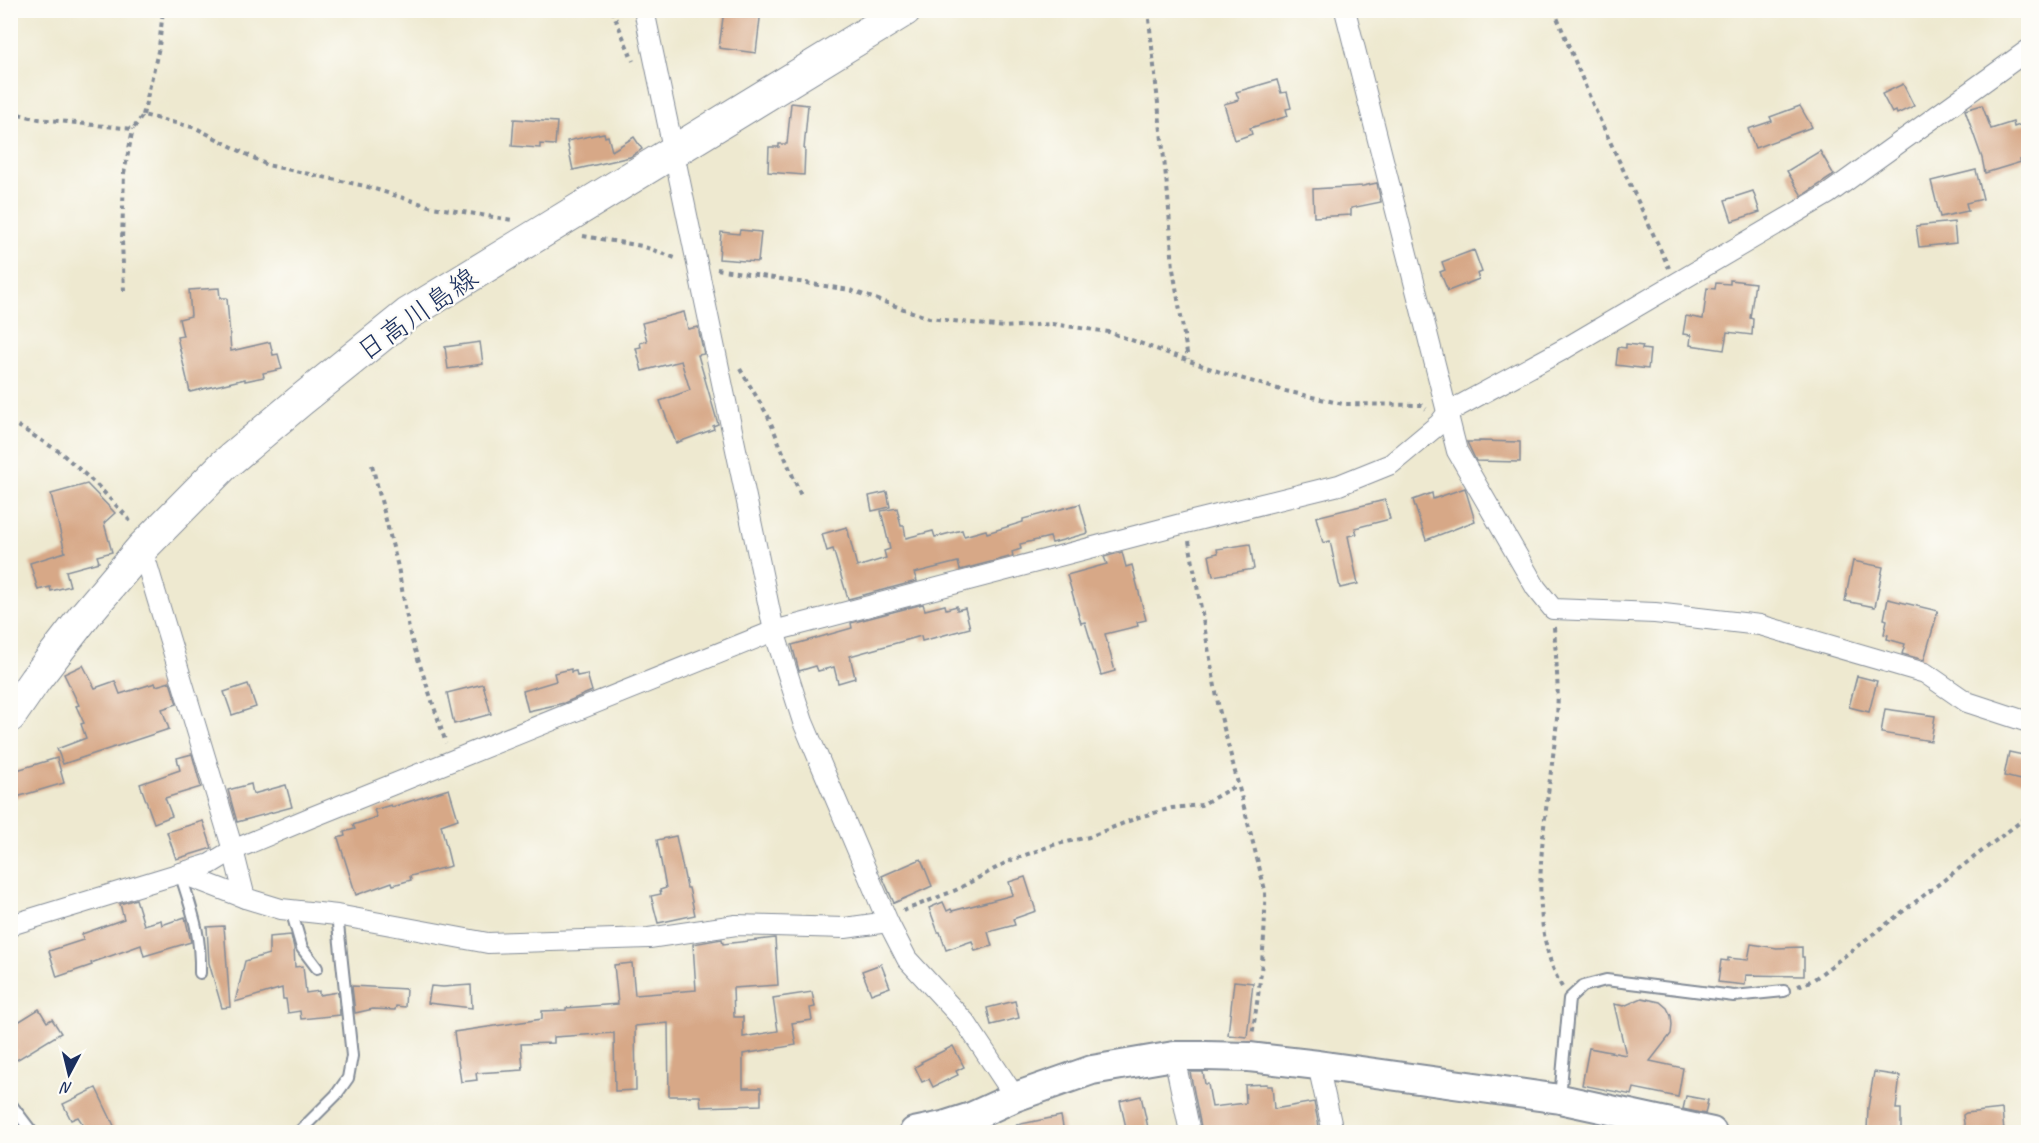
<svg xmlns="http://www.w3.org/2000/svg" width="2039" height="1143" font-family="Caveat,'Klee One',sans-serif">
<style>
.building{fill:#d7a887}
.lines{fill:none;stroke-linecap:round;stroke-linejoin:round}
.lane-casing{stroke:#848c97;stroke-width:14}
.street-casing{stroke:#848c97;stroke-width:22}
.secondary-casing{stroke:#848c97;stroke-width:32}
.primary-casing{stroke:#848c97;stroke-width:34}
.path{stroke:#848c97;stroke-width:4;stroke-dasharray:4.5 4.5;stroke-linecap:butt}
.lane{stroke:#fff;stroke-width:10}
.street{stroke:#fff;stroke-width:20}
.secondary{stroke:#fff;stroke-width:28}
.primary{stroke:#fff;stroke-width:32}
.labels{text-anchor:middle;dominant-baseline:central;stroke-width:4.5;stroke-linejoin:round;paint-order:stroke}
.street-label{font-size:28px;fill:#1b2f5e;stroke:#fdfcf7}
</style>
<rect width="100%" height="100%" fill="#fdfcf7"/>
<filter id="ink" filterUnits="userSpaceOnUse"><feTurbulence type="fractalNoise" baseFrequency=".0167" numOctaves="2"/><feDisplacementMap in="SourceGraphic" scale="12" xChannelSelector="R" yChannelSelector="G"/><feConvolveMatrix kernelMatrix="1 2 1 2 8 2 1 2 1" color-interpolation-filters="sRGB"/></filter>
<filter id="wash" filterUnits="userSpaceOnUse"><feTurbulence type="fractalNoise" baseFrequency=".008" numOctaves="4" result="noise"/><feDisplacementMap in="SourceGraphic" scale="24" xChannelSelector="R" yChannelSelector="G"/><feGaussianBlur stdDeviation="1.35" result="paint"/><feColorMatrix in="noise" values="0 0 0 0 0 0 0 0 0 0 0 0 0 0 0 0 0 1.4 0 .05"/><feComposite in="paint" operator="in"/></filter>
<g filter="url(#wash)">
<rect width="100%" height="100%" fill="#eee9d0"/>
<g id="blocks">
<g class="building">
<path d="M724 10H761L756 53 719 48Z"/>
<path d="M1277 80 1281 93 1287 92 1291 108 1286 109 1288 116 1250 128 1252 134 1235 140 1224 104 1239 100 1236 92Z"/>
<path d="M1903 84 1914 106 1897 114 1896 111 1892 113 1882 94Z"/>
<path d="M791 103 808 105 804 149H805L804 175 768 172 769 147H779V144H787Z"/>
<path d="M1982 105 1991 129 2013 122 2014 127 2028 122V157L2020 160 2021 162 1985 173 1982 158 1965 110Z"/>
<path d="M1800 106 1812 127 1755 148 1748 129 1772 121 1770 117Z"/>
<path d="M514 119 557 122 555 145 540 144V148L512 146Z"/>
<path d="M604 133 605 137 608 136 612 151 634 137 642 149 630 157 573 170 567 141Z"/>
<path d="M1820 151 1834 175 1802 196 1787 171Z"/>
<path d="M1976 170 1983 199 1966 203 1968 211 1940 217 1931 181Z"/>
<path d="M1377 183 1381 202 1351 208V215L1314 217 1313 189 1363 186Z"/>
<path d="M1753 191 1760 212 1732 221 1725 200Z"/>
<path d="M1954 222 1956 243 1919 247 1916 226Z"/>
<path d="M740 230 761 232 758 262 719 259 721 232 739 234Z"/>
<path d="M1474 250 1482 272 1477 274 1479 279 1448 291 1440 272 1445 270 1442 262Z"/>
<path d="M1730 280 1755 283 1750 318 1753 319 1752 335 1727 332 1724 350 1690 345 1691 335 1683 334 1686 316 1703 319 1707 288 1715 289 1716 283 1730 284Z"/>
<path d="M219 288 220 298H227L231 351 270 342 273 355 278 354 282 369 263 373 264 377 245 381V379L190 392 177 337 183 336 179 319 191 316 189 290Z"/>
<path d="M684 312 688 329 698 327 704 354 698 355 718 424 713 426 714 429 676 443 660 401 690 390 681 361 642 371 636 348 641 347 640 343 647 341 642 323Z"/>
<path d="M480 342 483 364 448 369 445 347Z"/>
<path d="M1626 344 1643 346 1642 349 1650 350 1648 369 1616 365 1618 347 1626 348Z"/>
<path d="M1479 441 1520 442V462L1476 461 1467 442H1479Z"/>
<path d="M87 484 115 513 104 523 112 552 97 556 99 562 66 571 70 586 51 591 50 587 38 590 30 563 65 552 51 494Z"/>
<path d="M1465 488 1475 521 1426 540 1413 500 1432 493 1433 499Z"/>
<path d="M887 492 890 507 872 511 869 496Z"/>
<path d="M1385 500 1390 519 1355 528 1357 534 1348 536 1358 584 1340 588 1330 541 1323 543 1316 517Z"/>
<path d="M1080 504 1088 533 1052 543 1050 537 1020 544 1021 549 1012 552 1013 556 960 570 958 562 914 573 917 581 848 599 833 549 827 551 822 534 847 527 857 567 886 558 884 551 890 549 881 511 897 508 901 526H904L906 538 933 531 935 537 962 530 964 536 986 530 987 533 1023 522V519Z"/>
<path d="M1250 544 1254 569 1213 576 1209 555 1218 553 1217 549Z"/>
<path d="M1122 552 1126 567 1132 565 1146 620 1137 622 1138 626 1105 634 1115 671 1101 675 1085 622 1081 623 1067 575 1107 564 1104 557Z"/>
<path d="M1853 561 1883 567 1875 607 1845 601Z"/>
<path d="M1888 599 1938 611 1924 660 1902 654 1905 644 1887 639 1888 635 1884 634 1887 620 1884 619Z"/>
<path d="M923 604 925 610 945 605 946 609 957 606V610L965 608 970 628 922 641 921 636 850 656 855 678 838 683 834 667 818 671 816 666 799 671 792 645 852 628 851 623Z"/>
<path d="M83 665 95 688 115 681 120 694 155 683 156 686 170 682 177 704 162 709 169 729 63 764 57 749 86 738 81 724 84 723 76 706 79 705 64 674Z"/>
<path d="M571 669V672L576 671 577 676 587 674 592 691 564 703 528 711 523 691 556 681 554 673Z"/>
<path d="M1857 676 1877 681 1869 712 1849 707Z"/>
<path d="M248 684 256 707 232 715 224 692Z"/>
<path d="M483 684 491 714 454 724 447 693Z"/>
<path d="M1885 709 1935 716 1931 741 1881 733Z"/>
<path d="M2009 752 2028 756V782L2004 776Z"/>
<path d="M192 754 201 787 165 798 172 816 154 823 140 784 180 770 177 758Z"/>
<path d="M57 758 64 783 10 799V772Z"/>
<path d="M251 784 253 794 286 785 292 807 237 822 228 790Z"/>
<path d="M449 789 458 819 441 825 451 866 410 876 411 880 393 885 392 882 356 895 338 838 345 836 344 832 355 829 353 825 377 817 374 810 391 805 392 807Z"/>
<path d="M203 821 212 848 176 859 167 832Z"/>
<path d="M676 836 687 888H689L695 915 658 923 651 896 661 894 660 890 666 888 657 840Z"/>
<path d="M921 859 932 886 894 903 882 876Z"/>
<path d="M1025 877 1036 911 1013 919 1015 925 988 932 992 946 975 951 972 941 946 950 940 932H938L929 908 943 902 947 911 951 909 952 911 1013 895 1009 882Z"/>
<path d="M136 899 144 925 161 920 162 925 185 917 191 942 144 956 141 945 91 963 92 965 57 977 49 951 83 940 82 934 124 919 120 904Z"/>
<path d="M224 926 230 1007 222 1008 209 963 207 927Z"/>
<path d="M291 935 294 948 295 967 303 966 306 993 319 991V995L338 992 340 1015 301 1019 300 1011 288 1013 286 999H283L282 988 235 1002 245 961 269 954V937Z"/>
<path d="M775 938 778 985 733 988 734 1017H743V1037L778 1031 773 998 812 992 815 1007 810 1008 812 1020 792 1023 796 1045 743 1054V1088H761V1105L701 1107 700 1096H669L668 1023 635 1026 636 1090 615 1091 614 1033 554 1037V1043L521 1044 523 1070 476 1073 477 1080 461 1082 454 1032 542 1019V1011L566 1010V1008L618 1004 614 965 632 963 635 995 696 990 693 944 722 939 723 944Z"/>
<path d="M1751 944 1777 948 1802 947V957H1804V976L1746 975 1745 985 1718 982 1721 960 1728 961V958L1748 960Z"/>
<path d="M881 964 890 987 871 994 862 971Z"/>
<path d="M1234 981 1253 983 1247 1037 1228 1035Z"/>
<path d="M471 985 472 1008 428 1003 431 986 443 987Z"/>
<path d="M352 986 406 989 405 1007 396 1006 395 1010 373 1009 355 1013Z"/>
<path d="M1642 998 1660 1002 1667 1008 1671 1016 1672 1025 1671 1034 1650 1061 1683 1068 1678 1097 1634 1088 1632 1095 1582 1085 1589 1048 1626 1055 1614 1004 1624 1006Z"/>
<path d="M1015 1001 1019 1018 991 1025 987 1008Z"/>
<path d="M39 1009 47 1022 52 1019 61 1033 10 1064V1027Z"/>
<path d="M953 1046 964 1067 956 1071 958 1075 933 1087 929 1079 922 1082 915 1067 922 1063 921 1062Z"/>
<path d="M1190 1072H1203L1205 1084H1208L1212 1107 1246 1103 1245 1085 1267 1084V1086H1272L1274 1109 1314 1102 1320 1131 1202 1132Z"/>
<path d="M1874 1072 1900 1076 1896 1109H1901V1131L1867 1130 1868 1108Z"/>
<path d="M96 1088 117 1132H88L78 1117 71 1120 63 1104Z"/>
<path d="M1141 1096 1149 1132H1127L1120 1101Z"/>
<path d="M1686 1096 1708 1100 1705 1114 1683 1109Z"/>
<path d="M2002 1109 2004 1132H1965L1963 1115 1966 1113Z"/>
<path d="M1061 1116 1064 1132H1017L1016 1125Z"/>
</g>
</g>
</g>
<g filter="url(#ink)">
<use href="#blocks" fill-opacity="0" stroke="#848c97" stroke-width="1.5"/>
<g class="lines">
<defs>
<g id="lane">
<path d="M180 873C192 911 201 933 200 973"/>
<path d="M291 910 302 948 317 968"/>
<path d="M1560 1098 1569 999 1583 986 1606 980 1734 996 1784 991"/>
<path d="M10 1103 32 1132"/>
<path d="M299 1132 336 1095 348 1078 352 1056 337 915"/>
</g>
<g id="street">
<path d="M644 10 774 631 803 722 888 922 907 959 966 1023 1015 1097"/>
<path d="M1345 10 1457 451 1536 588 1553 609 1655 613 1760 625 1925 673 1967 702 2028 722"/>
<path d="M142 548 233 850 245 898"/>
<path d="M180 873 245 898 281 909 337 915 488 943 649 938 736 925 845 928 888 922"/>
<path d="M10 927 14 924 210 864 233 850 312 817 774 631 1185 523 1339 485 1391 464 1439 424 1448 412 1566 348 1828 194 2028 50"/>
<path d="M1174 1056 1190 1132"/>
<path d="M1318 1065 1333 1132"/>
</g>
<path id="secondary" d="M914 1132 943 1126 971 1117 1015 1097 1092 1070 1174 1056H1205L1249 1057 1318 1065 1560 1099 1712 1132"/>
<path id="primary" d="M10 716 35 680 86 614 142 548 224 465 300 401 408 314 905 10"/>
</defs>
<use href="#lane" class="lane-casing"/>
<use href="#street" class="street-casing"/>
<use href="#secondary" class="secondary-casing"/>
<use href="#primary" class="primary-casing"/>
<g class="path">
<path d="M612 10 633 61"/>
<path d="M947 10C974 19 1010 16 1038 10"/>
<path d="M1148 10 1168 196 1173 269 1188 359"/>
<path d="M1554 10 1593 105 1669 268"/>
<path d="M10 112 39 119 133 129 143 115 196 128 267 165 365 186 432 207 512 220"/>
<path d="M143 115 159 47 163 10"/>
<path d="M583 236 642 246 678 259"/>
<path d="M717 269 850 290 929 318 1004 327 1052 324 1109 332 1220 372 1281 390 1343 404 1422 405 1426 409"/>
<path d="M124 291 122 241 124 173 133 129"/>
<path d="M740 369 768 416 801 496"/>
<path d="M10 421 60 452 98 486 128 518 131 523"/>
<path d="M372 465 398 567 410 635 446 743"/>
<path d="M1189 541 1219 709 1265 890C1266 939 1260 987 1252 1035"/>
<path d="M1554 627C1556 658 1559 688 1557 718 1551 798 1520 914 1562 987"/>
<path d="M903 911 956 890 1009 861 1053 845 1089 837 1139 817 1172 808 1201 805 1237 785"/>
<path d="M1798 986 1813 980 2028 816"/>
</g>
<use href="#lane" class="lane"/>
<use href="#street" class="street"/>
<use href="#secondary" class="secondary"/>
<use href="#primary" class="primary"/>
</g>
</g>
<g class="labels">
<g class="street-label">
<text transform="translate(417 314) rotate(-35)">日高川島線</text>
</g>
</g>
<rect width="2039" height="1143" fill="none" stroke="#fdfcf7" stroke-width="36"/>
<g transform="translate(69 1074) rotate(187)" stroke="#fdfcf7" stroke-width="4.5" paint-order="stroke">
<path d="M0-4.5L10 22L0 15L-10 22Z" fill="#1b2f5e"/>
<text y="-9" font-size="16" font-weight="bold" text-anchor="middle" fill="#1b2f5e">N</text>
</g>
</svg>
